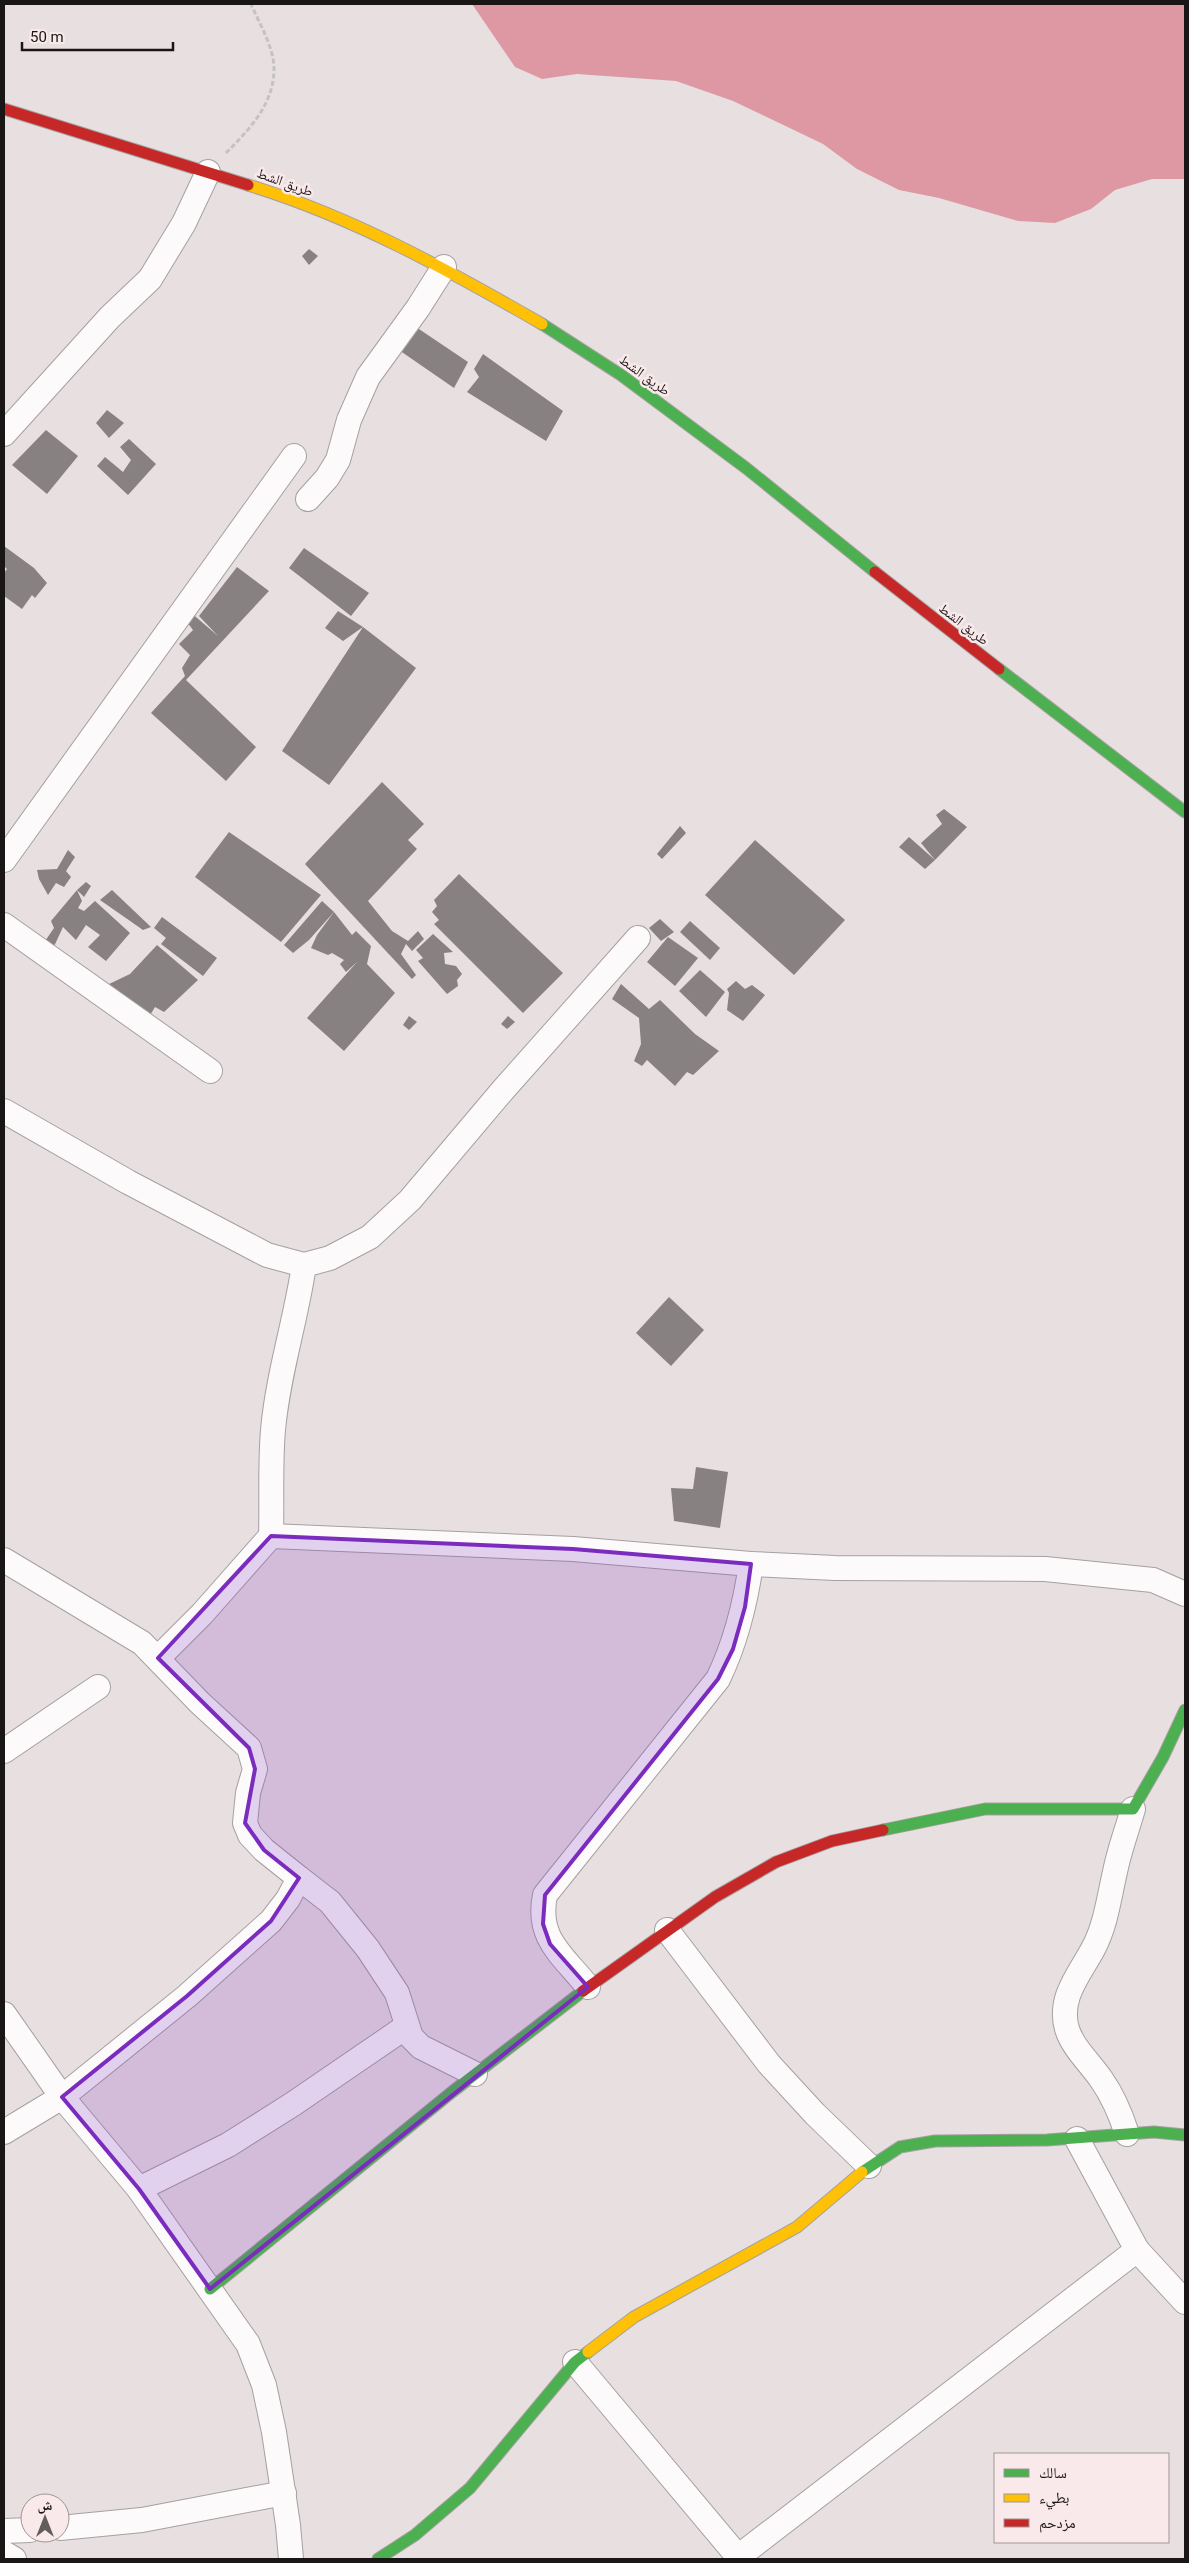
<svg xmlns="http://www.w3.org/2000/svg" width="1189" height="2563" font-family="Roboto,'Noto Naskh Arabic',sans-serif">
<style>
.water{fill:#de98a4}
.building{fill:#878182}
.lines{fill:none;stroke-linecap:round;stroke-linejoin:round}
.street-casing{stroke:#a6a0a0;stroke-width:26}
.fast-casing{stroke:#a6a0a0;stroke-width:13}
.slow-casing{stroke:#a6a0a0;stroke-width:13}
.jam-casing{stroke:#a6a0a0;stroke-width:13}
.path{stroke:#c4c2c2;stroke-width:3;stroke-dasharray:5 2.5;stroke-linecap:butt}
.street{stroke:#fcfafa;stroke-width:24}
.fast{stroke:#4caf50;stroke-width:11}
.slow{stroke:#ffc107;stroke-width:11}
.jam{stroke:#c62828;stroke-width:11}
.marked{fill:#7b2cbf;fill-opacity:0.2;stroke:#7b2cbf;stroke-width:4;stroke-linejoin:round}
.labels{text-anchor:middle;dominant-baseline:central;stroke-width:5;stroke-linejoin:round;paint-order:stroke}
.street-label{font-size:14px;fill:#1b1616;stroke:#f9e9eb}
</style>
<rect width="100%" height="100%" fill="#e8e0e0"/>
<path class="water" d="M472 4H1185V179H1152L1115 190 1091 209 1055 223 1018 221 939 198 899 190 857 169 823 144 733 101 676 81 577 74 542 79 515 67Z"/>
<g class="building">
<path d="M309 249 318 256 309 265 302 256Z"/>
<path d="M413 325 468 362 454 388 396 348Z"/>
<path d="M483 354 563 411 546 441 467 392 479 377 474 369Z"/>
<path d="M107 410 124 423 109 438 96 423Z"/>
<path d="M46 430 78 456 47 494 12 465Z"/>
<path d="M129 439 156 464 128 495 97 466 105 457 123 472 131 460 120 447Z"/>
<path d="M4 546 34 568 47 583 35 598 32 595 22 609 4 596V573L7 569 4 566Z"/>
<path d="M304 548 369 593 351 616 289 568Z"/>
<path d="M237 567 269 591 186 680 256 747 226 781 151 713 185 676 182 668 190 655 179 644 193 630 181 614 189 611 218 636 199 616Z"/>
<path d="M338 611 363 627 416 668 329 785 282 751 363 627 343 641 325 628Z"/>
<path d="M382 782 424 824 408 840 417 849 368 901 392 931 408 941 418 931 424 939 412 951 406 944 401 954 416 975 412 979 305 864Z"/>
<path d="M944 809 967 827 935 860 921 843 942 824 936 815Z"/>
<path d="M680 826 686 833 662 859 657 854Z"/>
<path d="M229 832 321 895 281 942 195 877Z"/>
<path d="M909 837 935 860 925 869 899 847Z"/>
<path d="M755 840 845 920 794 975 705 895Z"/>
<path d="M68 850 75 857 66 871 71 877 64 887 56 883 48 895 39 879 37 870 57 869Z"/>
<path d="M459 874 563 973 523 1013 434 924 439 920 432 912 437 906 434 900Z"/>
<path d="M86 882 91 886 84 897 77 890Z"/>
<path d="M77 890 82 901 78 908 84 911 95 901 130 933 106 961 88 947 100 935 86 925 76 940 63 927 50 955 41 947 54 928 51 921Z"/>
<path d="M112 890 151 927 143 930 100 900Z"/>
<path d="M322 901 334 912 309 940 293 953 284 945Z"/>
<path d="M334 912 352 935 356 931 371 946 367 964 395 993 344 1051 307 1018 357 962 346 972 340 964 344 960 332 953 328 955 311 948 317 935Z"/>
<path d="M162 917 217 958 203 976 161 944 166 938 154 928Z"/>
<path d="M660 919 674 932 661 941 649 928Z"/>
<path d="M690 921 720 948 710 960 680 932Z"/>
<path d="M433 934 453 952 444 953 445 964 456 966 462 974 457 980 458 986 447 994 418 961 423 958 416 950Z"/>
<path d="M668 937 698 958 675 986 647 962Z"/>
<path d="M157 945 198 980 164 1012 155 1007 149 1017 107 985 130 974Z"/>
<path d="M700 970 725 992 706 1017 679 991Z"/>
<path d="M736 981 745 989 752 985 765 995 743 1021 727 1010 729 993 727 989Z"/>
<path d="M621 984 649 1009 660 1000 695 1034 719 1051 693 1075 687 1072 675 1086 647 1060 642 1066 634 1061 641 1044 639 1018 612 999Z"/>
<path d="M409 1016 417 1022 409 1030 403 1025Z"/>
<path d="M508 1016 515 1022 507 1029 501 1024Z"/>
<path d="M669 1297 704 1330 671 1366 636 1333Z"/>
<path d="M696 1467 728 1472 720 1528 674 1521 671 1488 693 1489Z"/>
</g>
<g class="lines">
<defs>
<g id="street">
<path d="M4 434 110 317 150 279 184 223 208 172"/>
<path d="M308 499 327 478 338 460 349 420 368 377 418 308 444 267"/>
<path d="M4 860 294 456"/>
<path d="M4 925 210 1071"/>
<path d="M4 1111 128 1182 267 1255 304 1265 330 1258 370 1237 410 1200 503 1090 638 938"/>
<path d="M271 1536 573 1549 751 1564 835 1568 1045 1569 1153 1580 1185 1594"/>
<path d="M4 1560 142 1643 200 1703 249 1748 255 1769 248 1793 245 1823 250 1835 264 1850 299 1878 288 1899 271 1921 187 1996 62 2097 4 2132"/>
<path d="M158 1658 202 1614 271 1536C272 1501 270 1465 273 1430 278 1374 296 1320 304 1265"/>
<path d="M4 1751 98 1687"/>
<path d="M299 1878 330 1902 368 1949 397 1993 411 2037 421 2047 475 2074"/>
<path d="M667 1930 769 2064 815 2114 869 2166"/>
<path d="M588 1987C563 1955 536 1939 545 1895L718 1679C736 1642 745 1606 751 1564"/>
<path d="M4 2014 62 2097 139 2189 248 2344 264 2385 274 2432 288 2525 291 2559"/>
<path d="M1127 2134C1121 2115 1113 2096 1101 2079 1090 2063 1073 2048 1067 2029 1058 1998 1079 1975 1093 1949 1106 1925 1109 1897 1115 1872 1119 1851 1127 1830 1133 1809"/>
<path d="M139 2189 228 2145 293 2104 407 2026"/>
<path d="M1137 2250 1185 2302"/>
<path d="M575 2362 740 2559"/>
<path d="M60 2528 142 2520 284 2493"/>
<path d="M4 2531 30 2530"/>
<path d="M4 2553 14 2559"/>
<path d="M738 2557 1137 2250 1077 2139"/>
</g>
<g id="fast">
<path d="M542 324 621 375 746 468 875 572"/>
<path d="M999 669 1185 812"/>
<path d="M883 1830 985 1809H1133L1163 1757 1185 1710"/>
<path d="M862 2172 900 2147 935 2141 1047 2140 1154 2132 1185 2135"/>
<path d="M210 2289 452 2092 583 1991"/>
<path d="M378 2559 415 2535 470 2488 575 2362 588 2352"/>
</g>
<g id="slow">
<path d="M248 185C353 217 448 270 542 324"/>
<path d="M588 2352 634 2317 797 2227 862 2172"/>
</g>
<g id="jam">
<path d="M4 109 248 185"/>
<path d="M875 572 999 669"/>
<path d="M583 1991 715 1897 776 1862 832 1841 883 1830"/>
</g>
</defs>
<use href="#street" class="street-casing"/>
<use href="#fast" class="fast-casing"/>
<use href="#slow" class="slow-casing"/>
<use href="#jam" class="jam-casing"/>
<path class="path" d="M226 153C249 130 274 104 274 69 274 47 259 23 251 4"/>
<use href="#street" class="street"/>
<use href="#fast" class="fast"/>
<use href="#slow" class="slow"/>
<use href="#jam" class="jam"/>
</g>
<path class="marked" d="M271 1536 573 1549 751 1564 745 1607 733 1649 718 1679 545 1895 543 1924 550 1944 588 1987 210 2289 139 2189 62 2097 187 1996 271 1921 299 1878 264 1850 245 1823 255 1769 249 1748 158 1658Z"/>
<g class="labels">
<g class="street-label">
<text transform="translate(285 182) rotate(20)">طريق الشط</text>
<text transform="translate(645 375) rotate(36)">طريق الشط</text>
<text transform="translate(964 624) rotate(38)">طريق الشط</text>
</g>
</g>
<rect width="1189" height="2563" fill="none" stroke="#1b1616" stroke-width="10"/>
<rect x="994" y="2453" width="175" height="90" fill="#f9e9eb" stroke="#a09596"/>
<rect x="1004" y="2469" width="25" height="8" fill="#4caf50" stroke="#a09596"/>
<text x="1039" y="2478" font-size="15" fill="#1b1616">سالك</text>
<rect x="1004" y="2494" width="25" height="8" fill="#ffc107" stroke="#a09596"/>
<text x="1039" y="2503" font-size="15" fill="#1b1616">بطيء</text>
<rect x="1004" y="2519" width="25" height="8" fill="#c62828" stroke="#a09596"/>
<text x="1039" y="2528" font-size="15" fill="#1b1616">مزدحم</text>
<g transform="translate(45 2518)"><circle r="24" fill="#f9e9eb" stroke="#a09596"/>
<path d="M0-4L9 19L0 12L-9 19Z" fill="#635d5d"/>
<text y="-8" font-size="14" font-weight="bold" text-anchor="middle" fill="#1b1616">ش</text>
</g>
<path d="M22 42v8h151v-8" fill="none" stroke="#1b1616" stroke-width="2.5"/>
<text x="30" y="42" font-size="15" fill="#1b1616" stroke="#f9e9eb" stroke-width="4" paint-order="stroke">50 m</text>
</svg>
